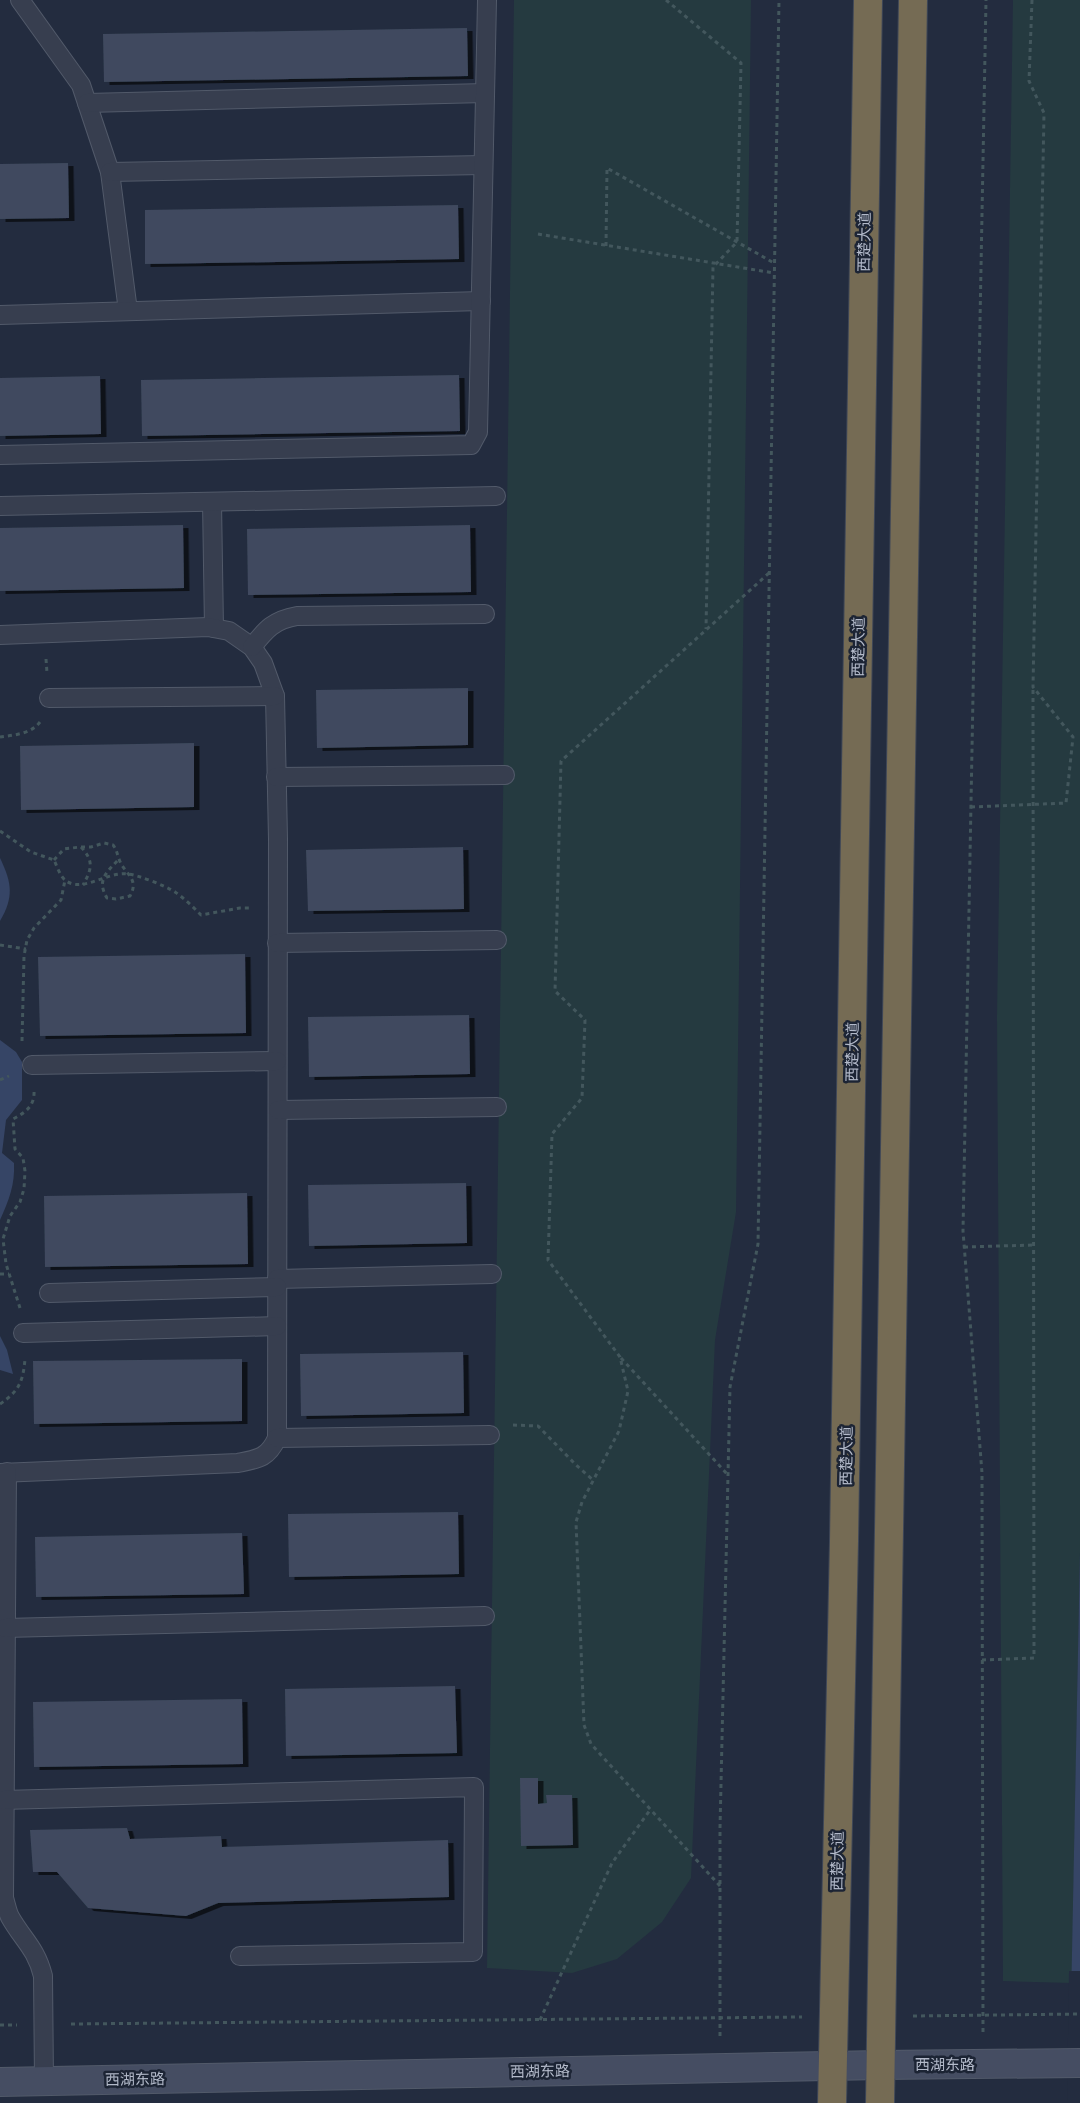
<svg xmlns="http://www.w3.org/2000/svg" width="1080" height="2103" font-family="Arial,'Noto Sans SC',sans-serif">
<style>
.green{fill:#253a40}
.water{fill:#364566}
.pier{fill:#232c3f}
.building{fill:#3f4a5e;filter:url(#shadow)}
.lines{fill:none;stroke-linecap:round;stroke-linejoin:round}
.lane-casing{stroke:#525a6a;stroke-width:20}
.secondary-casing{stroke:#525a6a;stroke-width:30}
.highway-casing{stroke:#3f4757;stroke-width:30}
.path{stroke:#43575d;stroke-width:3;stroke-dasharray:4 4;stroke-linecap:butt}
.lane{stroke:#373e4f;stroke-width:18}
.secondary{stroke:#454d62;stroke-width:28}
.highway{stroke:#756b54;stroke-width:28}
.labels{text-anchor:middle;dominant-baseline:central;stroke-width:5;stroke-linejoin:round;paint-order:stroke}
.street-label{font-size:15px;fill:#b3baca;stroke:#1c2434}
</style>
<defs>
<filter id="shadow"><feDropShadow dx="5.5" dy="3" stdDeviation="0" flood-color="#0009"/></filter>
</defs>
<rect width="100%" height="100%" fill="#232c3f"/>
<g class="green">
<path d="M514 0H751L736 1212 715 1340 691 1878 662 1922 617 1959 572 1973 487 1968Z"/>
<path d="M1013 0H1080V1552L1072 1983 1003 1981 997 1016Z"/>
</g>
<g class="water">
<path d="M0 858C12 883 14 897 0 921Z"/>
<path d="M0 1040 16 1052 22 1062V1100L6 1120 2 1153 14 1163C15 1185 9 1200 0 1220Z"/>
<path d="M0 1336 7 1350 13 1374 0 1370Z"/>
<path d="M1080 1552V2103H1069Z"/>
</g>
<path class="pier" d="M1069 1971H1080V2103H1067Z"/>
<g class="building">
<path d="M467 28 468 76 104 82 103 34Z"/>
<path d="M68 163 69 218 0 219V164Z"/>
<path d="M458 205 459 259 145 264V210Z"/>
<path d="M459 375 460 431 142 436 141 380Z"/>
<path d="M100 376 101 434 0 436V378Z"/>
<path d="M183 525 184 588 0 591V528Z"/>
<path d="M470 525 471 592 248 595 247 529Z"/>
<path d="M468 688V745L317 748 316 690Z"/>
<path d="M194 743V807L21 810 20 746Z"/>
<path d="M463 847 464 909 308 911 306 850Z"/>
<path d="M245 954 246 1033 40 1036 38 957Z"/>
<path d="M469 1015 470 1074 309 1077 308 1017Z"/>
<path d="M466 1183 467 1243 309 1246 308 1185Z"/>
<path d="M247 1193 248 1264 45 1267 44 1196Z"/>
<path d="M463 1352 464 1413 301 1416 300 1354Z"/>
<path d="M242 1359V1421L34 1424 33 1361Z"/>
<path d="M458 1512 459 1574 289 1577 288 1514Z"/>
<path d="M242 1533 244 1594 36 1597 35 1537Z"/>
<path d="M455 1686 457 1753 286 1756 285 1689Z"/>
<path d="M242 1699 243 1764 34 1767 33 1702Z"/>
<path d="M520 1778H538V1804L547 1803 546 1795H572L573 1845 521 1846Z"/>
<path d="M127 1828 130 1839 221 1836 222 1847 448 1840 449 1897 218 1903 186 1916 88 1908 57 1872H33L30 1830Z"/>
</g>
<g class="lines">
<defs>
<g id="lane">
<path d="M20 0 81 85 110 172 128 311"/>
<path d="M87 103 485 93"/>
<path d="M110 172 483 165"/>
<path d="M0 315 481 301"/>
<path d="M0 455 471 445 478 432 487 0"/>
<path d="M212 502 214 628"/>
<path d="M0 506 496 496"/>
<path d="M0 635 208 627 229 631 252 647 263 663 275 696 278 839 277 1438C268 1458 258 1459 238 1463L0 1473"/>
<path d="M252 647C266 629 274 620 297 616L485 614"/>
<path d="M49 698 275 696"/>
<path d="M276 777 505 775"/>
<path d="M277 943 497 940"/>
<path d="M32 1065 277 1061"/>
<path d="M278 1110 497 1107"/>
<path d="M277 1279 492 1274"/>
<path d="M49 1293 277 1287"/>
<path d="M23 1333 277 1326"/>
<path d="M277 1438 490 1435"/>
<path d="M7 1472 4 1898C6 1904 7 1911 10 1917 23 1940 36 1948 43 1976L44 2081"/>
<path d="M5 1628 485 1616"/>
<path d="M3 1800 474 1787 473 1952 240 1956"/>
</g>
<path id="secondary" d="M0 2082 881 2065 1080 2063"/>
<g id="highway">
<path d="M832 2103 844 1541 868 0"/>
<path d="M880 2103 913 0"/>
</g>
</defs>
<use href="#lane" class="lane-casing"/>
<use href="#secondary" class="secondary-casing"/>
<use href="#highway" class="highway-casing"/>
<g class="path">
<path d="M666 0 741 63 737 242 713 267 706 629"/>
<path d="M538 234 774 273"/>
<path d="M606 246 607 168 774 263"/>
<path d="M46 659 47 673"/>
<path d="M0 737C14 735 31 734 40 722"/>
<path d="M971 807 1066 803 1073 737 1033 687 1044 113 1029 81 1032 0"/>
<path d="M0 831 31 852 54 860C57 866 60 876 65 880 82 894 107 871 128 874 138 875 166 886 175 892 184 898 193 907 201 915L240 908H252"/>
<path d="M81 847C94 861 92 869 83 885"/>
<path d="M54 860 64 849 80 847H91L104 843 113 845C117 850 117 854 119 859 124 874 140 878 130 896L116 899 107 898C96 880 107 872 119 859"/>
<path d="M0 945 26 949"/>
<path d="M22 1041 24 956 27 940 34 928 61 900 65 880"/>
<path d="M0 1080 9 1076"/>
<path d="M964 1247 1034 1245"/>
<path d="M0 1274H9"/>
<path d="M20 1308 6 1264 3 1239 10 1216 20 1202 24 1189 25 1171 23 1158 15 1149 13 1119C26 1112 35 1106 34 1090"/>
<path d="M621 1358 728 1475"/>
<path d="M0 1404C19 1391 23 1382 25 1359"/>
<path d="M513 1425 538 1426 576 1465 593 1480"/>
<path d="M982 1660 1034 1658 1033 687"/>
<path d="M720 1886 591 1744 584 1725 576 1522 582 1502 619 1431 628 1391 620 1357 548 1260 552 1134 582 1098 585 1020 555 991 561 761 769 573"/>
<path d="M913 2016 1080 2014"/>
<path d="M540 2020 612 1863 650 1810"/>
<path d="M71 2024 802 2017"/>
<path d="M0 2025H17"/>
<path d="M983 2032 982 1473 963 1231 986 0"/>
<path d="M720 2036V1828L730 1387 758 1244 779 0"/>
</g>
<use href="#lane" class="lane"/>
<use href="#secondary" class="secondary"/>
<use href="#highway" class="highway"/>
</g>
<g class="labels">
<g class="street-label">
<text transform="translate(864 242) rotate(-89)">西楚大道</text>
<text transform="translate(858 647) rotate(-89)">西楚大道</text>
<text transform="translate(852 1052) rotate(-89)">西楚大道</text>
<text transform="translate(846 1456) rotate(-89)">西楚大道</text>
<text transform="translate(837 1861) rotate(-89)">西楚大道</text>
<text x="945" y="2064">西湖东路</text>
<text transform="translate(540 2071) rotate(-1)">西湖东路</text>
<text transform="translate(135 2079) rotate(-1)">西湖东路</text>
</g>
</g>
</svg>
